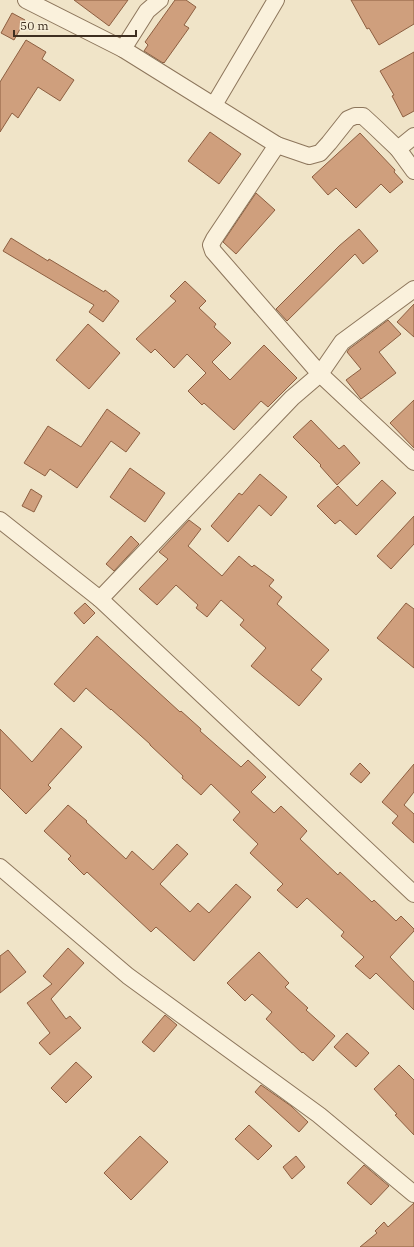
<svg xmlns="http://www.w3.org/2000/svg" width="414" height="1247" font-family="'IBM Plex Serif',serif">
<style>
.building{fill:#cf9f7d;stroke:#8d5f41}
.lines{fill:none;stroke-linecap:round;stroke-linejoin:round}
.minor-casing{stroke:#8d765c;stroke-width:18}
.minor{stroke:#faf1dc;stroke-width:16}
</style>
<rect width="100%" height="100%" fill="#f0e4c8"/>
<g class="building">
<path d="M74 0H128L109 26Z"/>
<path d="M175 0H186L196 7 184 25 189 28 164 63 163 62V63L144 51 148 45 145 42Z"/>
<path d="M351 0H414V24L379 45 369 28 367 29Z"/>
<path d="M12 13 25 20 14 40 1 33Z"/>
<path d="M26 40 46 52 42 59 74 80 60 101 38 87 18 118 12 113 0 132V82Z"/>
<path d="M414 52V111L403 117 392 96 394 95 380 71Z"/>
<path d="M210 132 241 154 219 184 188 161Z"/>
<path d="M360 133 395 170 394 172 403 182 390 193 381 184 356 208 336 188 328 195 312 177Z"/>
<path d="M256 193 275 210 236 254 223 242Z"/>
<path d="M359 229 378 251 363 264 355 254 287 321 276 309 339 246Z"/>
<path d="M11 238 48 261 49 259 104 292 105 290 119 301 103 322 89 312 94 305 3 251Z"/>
<path d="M185 281 206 301 199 308 216 324 214 327 231 343 212 362 230 380 264 345 297 378 268 407 261 401 234 430 204 403 202 405 188 391 206 373 187 354 174 368 155 349 151 353 136 339 176 301 170 296Z"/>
<path d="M414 304V337L397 322Z"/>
<path d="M388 320 401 334 379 352 396 373 361 399 346 380 361 369 347 352 349 349Z"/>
<path d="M88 324 120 353 89 389 56 360Z"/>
<path d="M414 400V448L390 423Z"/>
<path d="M107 409 140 433 126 452 111 441 77 488 50 469 45 476 24 463 48 426 81 447Z"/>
<path d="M311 420 339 449 344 445 360 463 337 485 320 466 321 465 293 437Z"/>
<path d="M130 468 165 493 145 522 110 497Z"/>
<path d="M260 474 287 497 271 516 259 505 228 542 211 526 239 493 242 495Z"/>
<path d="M382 480 396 493 356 535 340 520 335 524 317 506 338 486 357 506Z"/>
<path d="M31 489 42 496 34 512 22 506Z"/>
<path d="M414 516V544L391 569 377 556Z"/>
<path d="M189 520 201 529 188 546 222 576 239 556 252 567 254 565 274 580 269 586 282 597 277 604 329 650 311 670 322 679 299 706 251 666 266 648 240 625 244 620 221 600 207 617 196 608 198 605 176 585 157 605 139 589 168 559 159 552Z"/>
<path d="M131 536 139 544 114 571 106 564Z"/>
<path d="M85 603 95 613 84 624 74 613Z"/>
<path d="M406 603 414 609V668L377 638Z"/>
<path d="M97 636 180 712 181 711 201 729 200 731 241 767 248 760 266 777 251 792 274 813 281 806 307 831 300 839 338 875 340 872 372 902 374 900 396 921 401 916 414 929V931L390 957 414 982V1010L376 973 370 979 355 966 364 957 341 936 344 932 307 898 297 908 277 890 283 884 250 853 258 844 233 820 240 812 211 784 201 795 182 778 183 776 150 745V744L111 709V710L86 688 74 702 54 684Z"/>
<path d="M61 728 82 747 48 785 51 788 26 814 0 788V729L32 762Z"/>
<path d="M360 763 370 773 361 783 350 774Z"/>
<path d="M414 764V792L404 805 414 814V843L392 823 398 816 382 802Z"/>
<path d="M68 805 87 821 86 822 126 859 132 851 153 870 177 844 188 854 160 884 190 912 198 903 209 913 236 884 251 897 194 961 156 927 151 932 87 872 84 875 68 859 71 856 44 831Z"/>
<path d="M68 948 84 963 51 999 66 1019 70 1016 81 1028 50 1055 39 1043 50 1033 27 1003 52 984 43 976Z"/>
<path d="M8 950 26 972 0 993V956Z"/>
<path d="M259 952 289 983 285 987 308 1008 306 1010 335 1036 313 1061 303 1052 302 1053 266 1019 272 1012 252 994 245 1001 227 983Z"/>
<path d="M165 1015 177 1025 154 1052 142 1042Z"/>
<path d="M347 1033 369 1053 356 1067 334 1047Z"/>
<path d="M76 1062 92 1077 66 1103 51 1088Z"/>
<path d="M399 1065 414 1080V1135L395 1115 397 1114 374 1089Z"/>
<path d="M261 1085 291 1106 308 1122 299 1132 255 1092Z"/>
<path d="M249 1125 272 1146 258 1160 235 1139Z"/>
<path d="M140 1136 168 1162 131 1200 104 1173Z"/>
<path d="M296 1156 305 1167 292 1179 283 1167Z"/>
<path d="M364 1165 389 1186 371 1205 347 1183Z"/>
<path d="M414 1203V1247H360L377 1233 375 1231 384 1222 388 1227Z"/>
</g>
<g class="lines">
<defs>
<g id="minor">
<path d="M26 0 123 49 277 145 309 156 320 153 329 143 348 119 355 116H363L376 128 398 149 414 171"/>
<path d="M123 49 147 11 160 0"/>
<path d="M214 105 276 0"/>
<path d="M398 149 414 136"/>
<path d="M414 289 342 342 320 374 414 462"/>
<path d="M0 520 100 599 414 894"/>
<path d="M100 599 292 398 320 374 213 251 211 245 214 239 277 145"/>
<path d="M0 867 128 976 319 1115 414 1194"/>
</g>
</defs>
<use href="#minor" class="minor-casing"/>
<use href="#minor" class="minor"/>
</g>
<path d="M14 30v6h122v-6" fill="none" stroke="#3d2e20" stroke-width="2"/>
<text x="20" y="30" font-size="12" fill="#3d2e20" stroke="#f7eed8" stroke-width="3" paint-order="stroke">50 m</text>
</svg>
